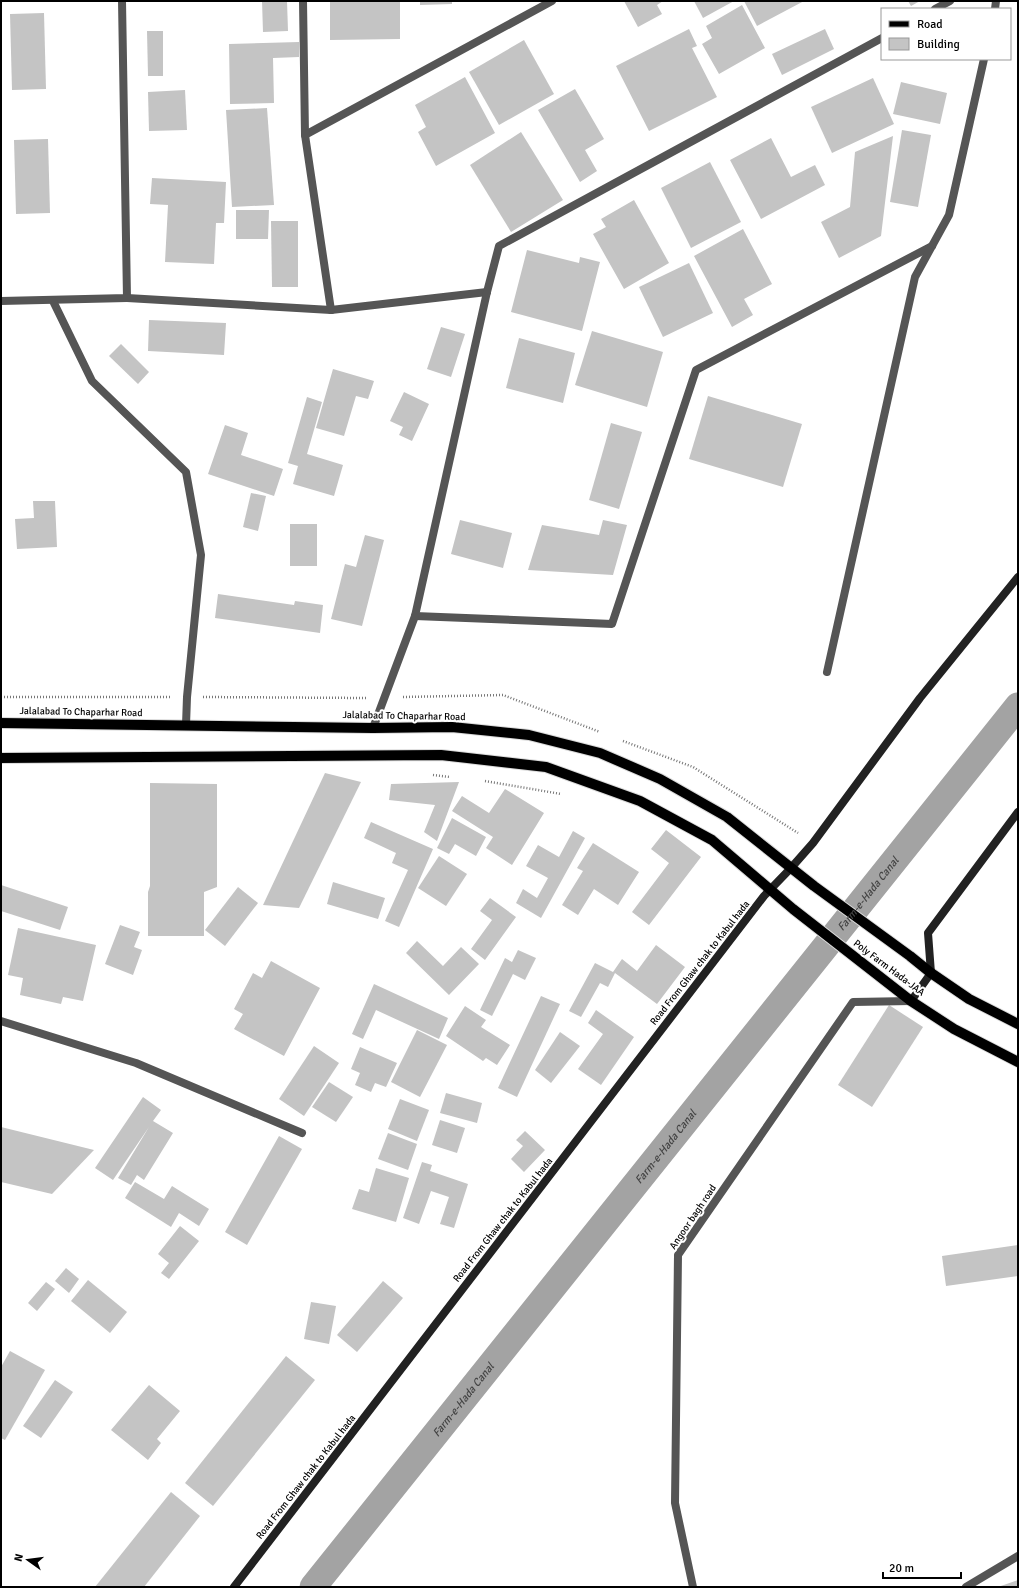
<svg xmlns="http://www.w3.org/2000/svg" width="1019" height="1588" font-family="Signika,sans-serif">
<style>
.lines{fill:none;stroke-linecap:round;stroke-linejoin:round}
.canal{stroke:#a3a3a3;stroke-width:27}
.building{fill:#c4c4c4}
.primary-casing{stroke:#dbdbdb;stroke-width:12}
.path{stroke:#777;stroke-width:2.5;stroke-dasharray:1 2;stroke-linecap:butt}
.lane{stroke:#555;stroke-width:8}
.street{stroke:#555;stroke-width:8}
.secondary{stroke:#222;stroke-width:8}
.primary{stroke:#000;stroke-width:10}
.labels{text-anchor:middle;dominant-baseline:central;stroke-width:4;stroke-linejoin:round;paint-order:stroke}
.street-label{font-size:10px;fill:#000;stroke:#fff}
.water-label{font-size:11px;font-style:italic;fill:#444;stroke:#fff}
</style>
<rect width="100%" height="100%" fill="#fff"/>
<g class="lines">
<path class="canal" id="s1" d="M313 1587 1018 706"/>
</g>
<g class="building">
<path d="M262 1H287L288 31 263 32Z"/>
<path d="M330 1H400V39L330 40Z"/>
<path d="M420 1H452V4L420 5Z"/>
<path d="M624 1H663L657 5 662 14 638 27Z"/>
<path d="M694 1H734L703 18Z"/>
<path d="M744 1H804L757 26Z"/>
<path d="M908 1H920L911 6Z"/>
<path d="M742 5 765 48 719 74 702 44 712 38 706 26Z"/>
<path d="M44 13 46 89 12 90 10 14Z"/>
<path d="M689 29 697 46 692 48 717 97 649 131 616 66Z"/>
<path d="M825 29 834 49 782 75 772 54Z"/>
<path d="M147 31H163V76H148Z"/>
<path d="M524 40 554 94 499 125 469 72Z"/>
<path d="M299 42V57L273 58 274 103 230 104 229 44Z"/>
<path d="M465 77 495 133 436 166 418 132 426 127 415 105Z"/>
<path d="M873 78 894 124 832 153 811 107Z"/>
<path d="M901 82 947 93 940 124 893 114Z"/>
<path d="M575 89 604 139 585 150 597 171 580 182 538 110Z"/>
<path d="M185 90 187 130 149 131 148 92Z"/>
<path d="M267 108 274 205 232 207 226 110Z"/>
<path d="M902 130 931 135 918 207 890 202Z"/>
<path d="M521 132 563 200 511 232 470 165Z"/>
<path d="M893 136 881 236 839 258 821 222 850 207 855 152Z"/>
<path d="M771 138 791 177 815 165 825 185 761 219 730 160Z"/>
<path d="M48 139 50 213 16 214 14 140Z"/>
<path d="M710 162 741 222 691 248 661 188Z"/>
<path d="M152 178 226 182 224 223H216L214 264 165 262 168 205 150 204Z"/>
<path d="M634 200 669 263 624 289 593 234 606 227 601 219Z"/>
<path d="M236 210H269L268 239H236Z"/>
<path d="M271 221H298V287H272Z"/>
<path d="M743 229 772 284 744 299 753 315 732 327 694 256Z"/>
<path d="M527 250 579 263 580 257 600 262 582 331 511 312Z"/>
<path d="M689 263 713 313 663 337 639 287Z"/>
<path d="M149 320 226 323 224 355 148 351Z"/>
<path d="M441 327 465 334 451 377 427 369Z"/>
<path d="M592 331 663 352 647 407 575 385Z"/>
<path d="M519 338 575 353 563 403 506 388Z"/>
<path d="M121 344 149 372 138 384 109 356Z"/>
<path d="M333 369 374 381 368 399 356 396 344 436 316 428Z"/>
<path d="M404 392 429 404 412 441 399 435 403 427 390 421Z"/>
<path d="M708 396 802 424 783 487 689 459Z"/>
<path d="M307 397 322 402 307 454 343 465 334 496 293 484 298 466 288 463Z"/>
<path d="M611 423 642 432 619 509 589 500Z"/>
<path d="M225 425 248 433 241 455 283 469 274 496 208 474Z"/>
<path d="M251 493 266 496 258 531 243 527Z"/>
<path d="M33 501H55L57 547 17 549 15 519 34 518Z"/>
<path d="M460 520 512 533 503 568 451 554Z"/>
<path d="M603 520 627 525 613 575 528 570 542 525 599 535Z"/>
<rect x="290" y="524" width="27" height="42"/>
<path d="M365 535 384 540 362 626 331 619 345 564 356 567Z"/>
<path d="M218 594 294 605 295 601 323 605 320 633 215 618Z"/>
<path d="M325 773 361 782 299 908 263 905Z"/>
<path d="M459 782 437 841 424 832 435 805 389 800 391 784Z"/>
<path d="M150 783 217 784V887L204 892V936H148V892L150 886Z"/>
<path d="M505 789 544 813 512 865 486 848 493 837 452 811 462 796 489 813Z"/>
<path d="M452 818 486 837 476 856 455 844 449 854 437 848Z"/>
<path d="M371 822 433 849 399 927 385 921 408 870 392 863 396 853 364 838Z"/>
<path d="M666 830 701 857 649 925 632 912 669 863 651 849Z"/>
<path d="M573 831 585 838 541 918 516 903 523 889 537 898 548 878 526 866 538 845 559 857Z"/>
<path d="M593 843 639 872 618 905 594 889 578 915 562 905 583 871 577 868Z"/>
<path d="M439 856 467 874 446 906 418 888Z"/>
<path d="M333 882 385 898 378 919 327 904Z"/>
<path d="M1 885 68 907 60 930 1 911Z"/>
<path d="M238 887 258 903 225 946 205 930Z"/>
<path d="M490 898 516 917 485 960 471 949 492 920 480 911Z"/>
<path d="M120 925 140 932 134 947 142 950 133 975 105 964Z"/>
<path d="M18 928 96 945 83 1001 63 997 61 1004 20 995 23 978 8 975Z"/>
<path d="M417 941 443 966 461 947 479 964 449 995 406 953Z"/>
<path d="M656 945 685 967 657 1004 615 973 608 987 600 983 581 1017 569 1011 595 963 613 972 622 959 637 971Z"/>
<path d="M518 950 536 958 525 980 513 974 492 1016 480 1010 505 958 512 962Z"/>
<path d="M271 961 320 988 284 1056 234 1029 243 1014 234 1009 253 973 262 978Z"/>
<path d="M374 984 448 1018 439 1039 376 1010 363 1039 352 1034Z"/>
<path d="M541 996 560 1004 517 1097 498 1088Z"/>
<path d="M889 1005 923 1027 872 1107 838 1085Z"/>
<path d="M465 1006 486 1020 481 1027 510 1045 497 1065 486 1058 483 1061 446 1036Z"/>
<path d="M596 1010 634 1037 601 1085 578 1069 603 1034 588 1023Z"/>
<path d="M417 1030 447 1045 420 1097 391 1082Z"/>
<path d="M560 1032 580 1046 551 1083 535 1070Z"/>
<path d="M314 1046 339 1063 304 1116 279 1099Z"/>
<path d="M360 1047 397 1063 386 1087 375 1083 371 1092 355 1085 360 1073 351 1069Z"/>
<path d="M329 1082 353 1097 336 1122 312 1107Z"/>
<path d="M446 1093 482 1103 477 1123 440 1113Z"/>
<path d="M143 1097 161 1110 153 1121 173 1133 144 1180 137 1175 131 1185 118 1178 149 1127 113 1180 95 1168Z"/>
<path d="M400 1099 429 1110 417 1141 388 1129Z"/>
<path d="M440 1120 465 1128 457 1153 432 1145Z"/>
<path d="M1 1127 94 1150 52 1194 1 1182Z"/>
<path d="M525 1131 545 1150 524 1172 511 1159 523 1146 516 1140Z"/>
<path d="M388 1133 417 1144 408 1170 378 1159Z"/>
<path d="M279 1136 302 1149 247 1245 225 1232Z"/>
<path d="M422 1162 432 1165 430 1171 468 1184 454 1228 440 1224 449 1197 431 1191 419 1224 403 1218Z"/>
<path d="M376 1168 409 1178 396 1222 352 1209 359 1189 369 1192Z"/>
<path d="M135 1182 164 1199 172 1186 209 1209 199 1226 179 1213 171 1227 125 1198Z"/>
<path d="M180 1226 199 1241 169 1279 161 1273 169 1263 158 1254Z"/>
<path d="M1018 1245V1276L946 1286 942 1256Z"/>
<path d="M66 1268 79 1279 69 1293 55 1281Z"/>
<path d="M88 1280 127 1312 110 1333 71 1301Z"/>
<path d="M383 1281 403 1298 357 1352 337 1335Z"/>
<path d="M46 1282 55 1289 37 1311 28 1303Z"/>
<path d="M311 1302 336 1306 329 1344 304 1339Z"/>
<path d="M10 1351 45 1370 5 1440 1 1438V1367Z"/>
<path d="M286 1356 315 1380 213 1506 185 1483Z"/>
<path d="M55 1380 73 1392 41 1438 23 1426Z"/>
<path d="M149 1385 180 1411 157 1439 161 1443 148 1460 111 1430Z"/>
<path d="M171 1492 200 1516 144 1587H95Z"/>
<path d="M1018 1580V1587H998Z"/>
</g>
<g class="lines">
<defs>
<g id="primary">
<path d="M1 723 373 728 452 727 529 735 600 753 660 779 727 817 814 886 910 956 931 973 969 999 1018 1024"/>
<path d="M1 758 441 755 546 767 640 801 712 840 793 909 911 1001 954 1029 1018 1062"/>
</g>
</defs>
<use href="#primary" class="primary-casing"/>
<g class="path">
<path d="M1 697H170"/>
<path d="M203 697 366 698"/>
<path d="M403 697 503 695 600 732"/>
<path d="M623 741 693 767 798 833"/>
<path d="M433 775 450 777"/>
<path d="M485 781 561 794"/>
</g>
<g class="lane">
<path d="M995 9 996 1"/>
<path d="M415 616 612 624 696 370 932 246"/>
<path d="M827 672 915 277 949 215 984 59"/>
<path d="M1 1021 136 1063 302 1133"/>
</g>
<g class="street">
<path d="M303 1 305 135"/>
<path d="M935 9 950 1"/>
<path d="M127 298 331 310 487 292"/>
<path d="M1 301 127 298 122 1"/>
<path d="M53 301 92 381 186 472 201 555 187 697 186 725"/>
<path d="M331 310 305 135 552 1"/>
<path d="M373 728 415 616 487 292 499 246 882 38"/>
<path d="M693 1587 675 1503 678 1255 853 1002 911 1001"/>
<path d="M966 1587 1018 1556"/>
</g>
<g class="secondary">
<path d="M911 1001 931 973 928 933 1018 812"/>
<path d="M234 1587 764 896 791 868 813 843 920 698 1018 577"/>
</g>
<use href="#primary" class="primary"/>
</g>
<g class="labels">
<g class="street-label">
<text transform="translate(81 712) rotate(1)">Jalalabad To Chaparhar Road</text>
<text transform="translate(404 716) rotate(1)">Jalalabad To Chaparhar Road</text>
<text transform="translate(700 963) rotate(-52)">Road From Ghaw chak to Kabul hada</text>
<text transform="translate(889 968) rotate(37)">Poly Farm Hada-JAA</text>
<text transform="translate(693 1217) rotate(-56)">Angoor bagh road</text>
<text transform="translate(503 1220) rotate(-52)">Road From Ghaw chak to Kabul hada</text>
<text transform="translate(306 1477) rotate(-52)">Road From Ghaw chak to Kabul hada</text>
</g>
<g class="water-label">
<text stroke="none"><textPath href="#s1" startOffset="888">Farm-e-Hada Canal</textPath></text>
<text stroke="none"><textPath href="#s1" startOffset="564">Farm-e-Hada Canal</textPath></text>
<text stroke="none"><textPath href="#s1" startOffset="240">Farm-e-Hada Canal</textPath></text>
</g>
</g>
<rect width="1019" height="1588" fill="none" stroke="#000000" stroke-width="4"/>
<rect x="881" y="8" width="130" height="52" fill="#ffffff" stroke="#999999"/>
<rect x="889" y="21" width="20" height="6" fill="#000000" stroke="#999999"/>
<text x="917" y="28" font-size="12" fill="#000000">Road</text>
<rect x="889" y="38" width="20" height="12" fill="#c4c4c4" stroke="#999999"/>
<text x="917" y="48" font-size="12" fill="#000000">Building</text>
<g transform="translate(28 1560) rotate(284)" stroke="#ffffff" stroke-width="3" paint-order="stroke">
<path d="M0-3L7 15L0 10L-7 15Z" fill="#000000"/>
<text y="-6" font-size="11" font-weight="bold" text-anchor="middle" fill="#000000">N</text>
</g>
<path d="M883 1572v6h78v-6" fill="none" stroke="#000000" stroke-width="2"/>
<text x="889" y="1572" font-size="12" fill="#000000" stroke="#ffffff" stroke-width="3" paint-order="stroke">20 m</text>
</svg>
